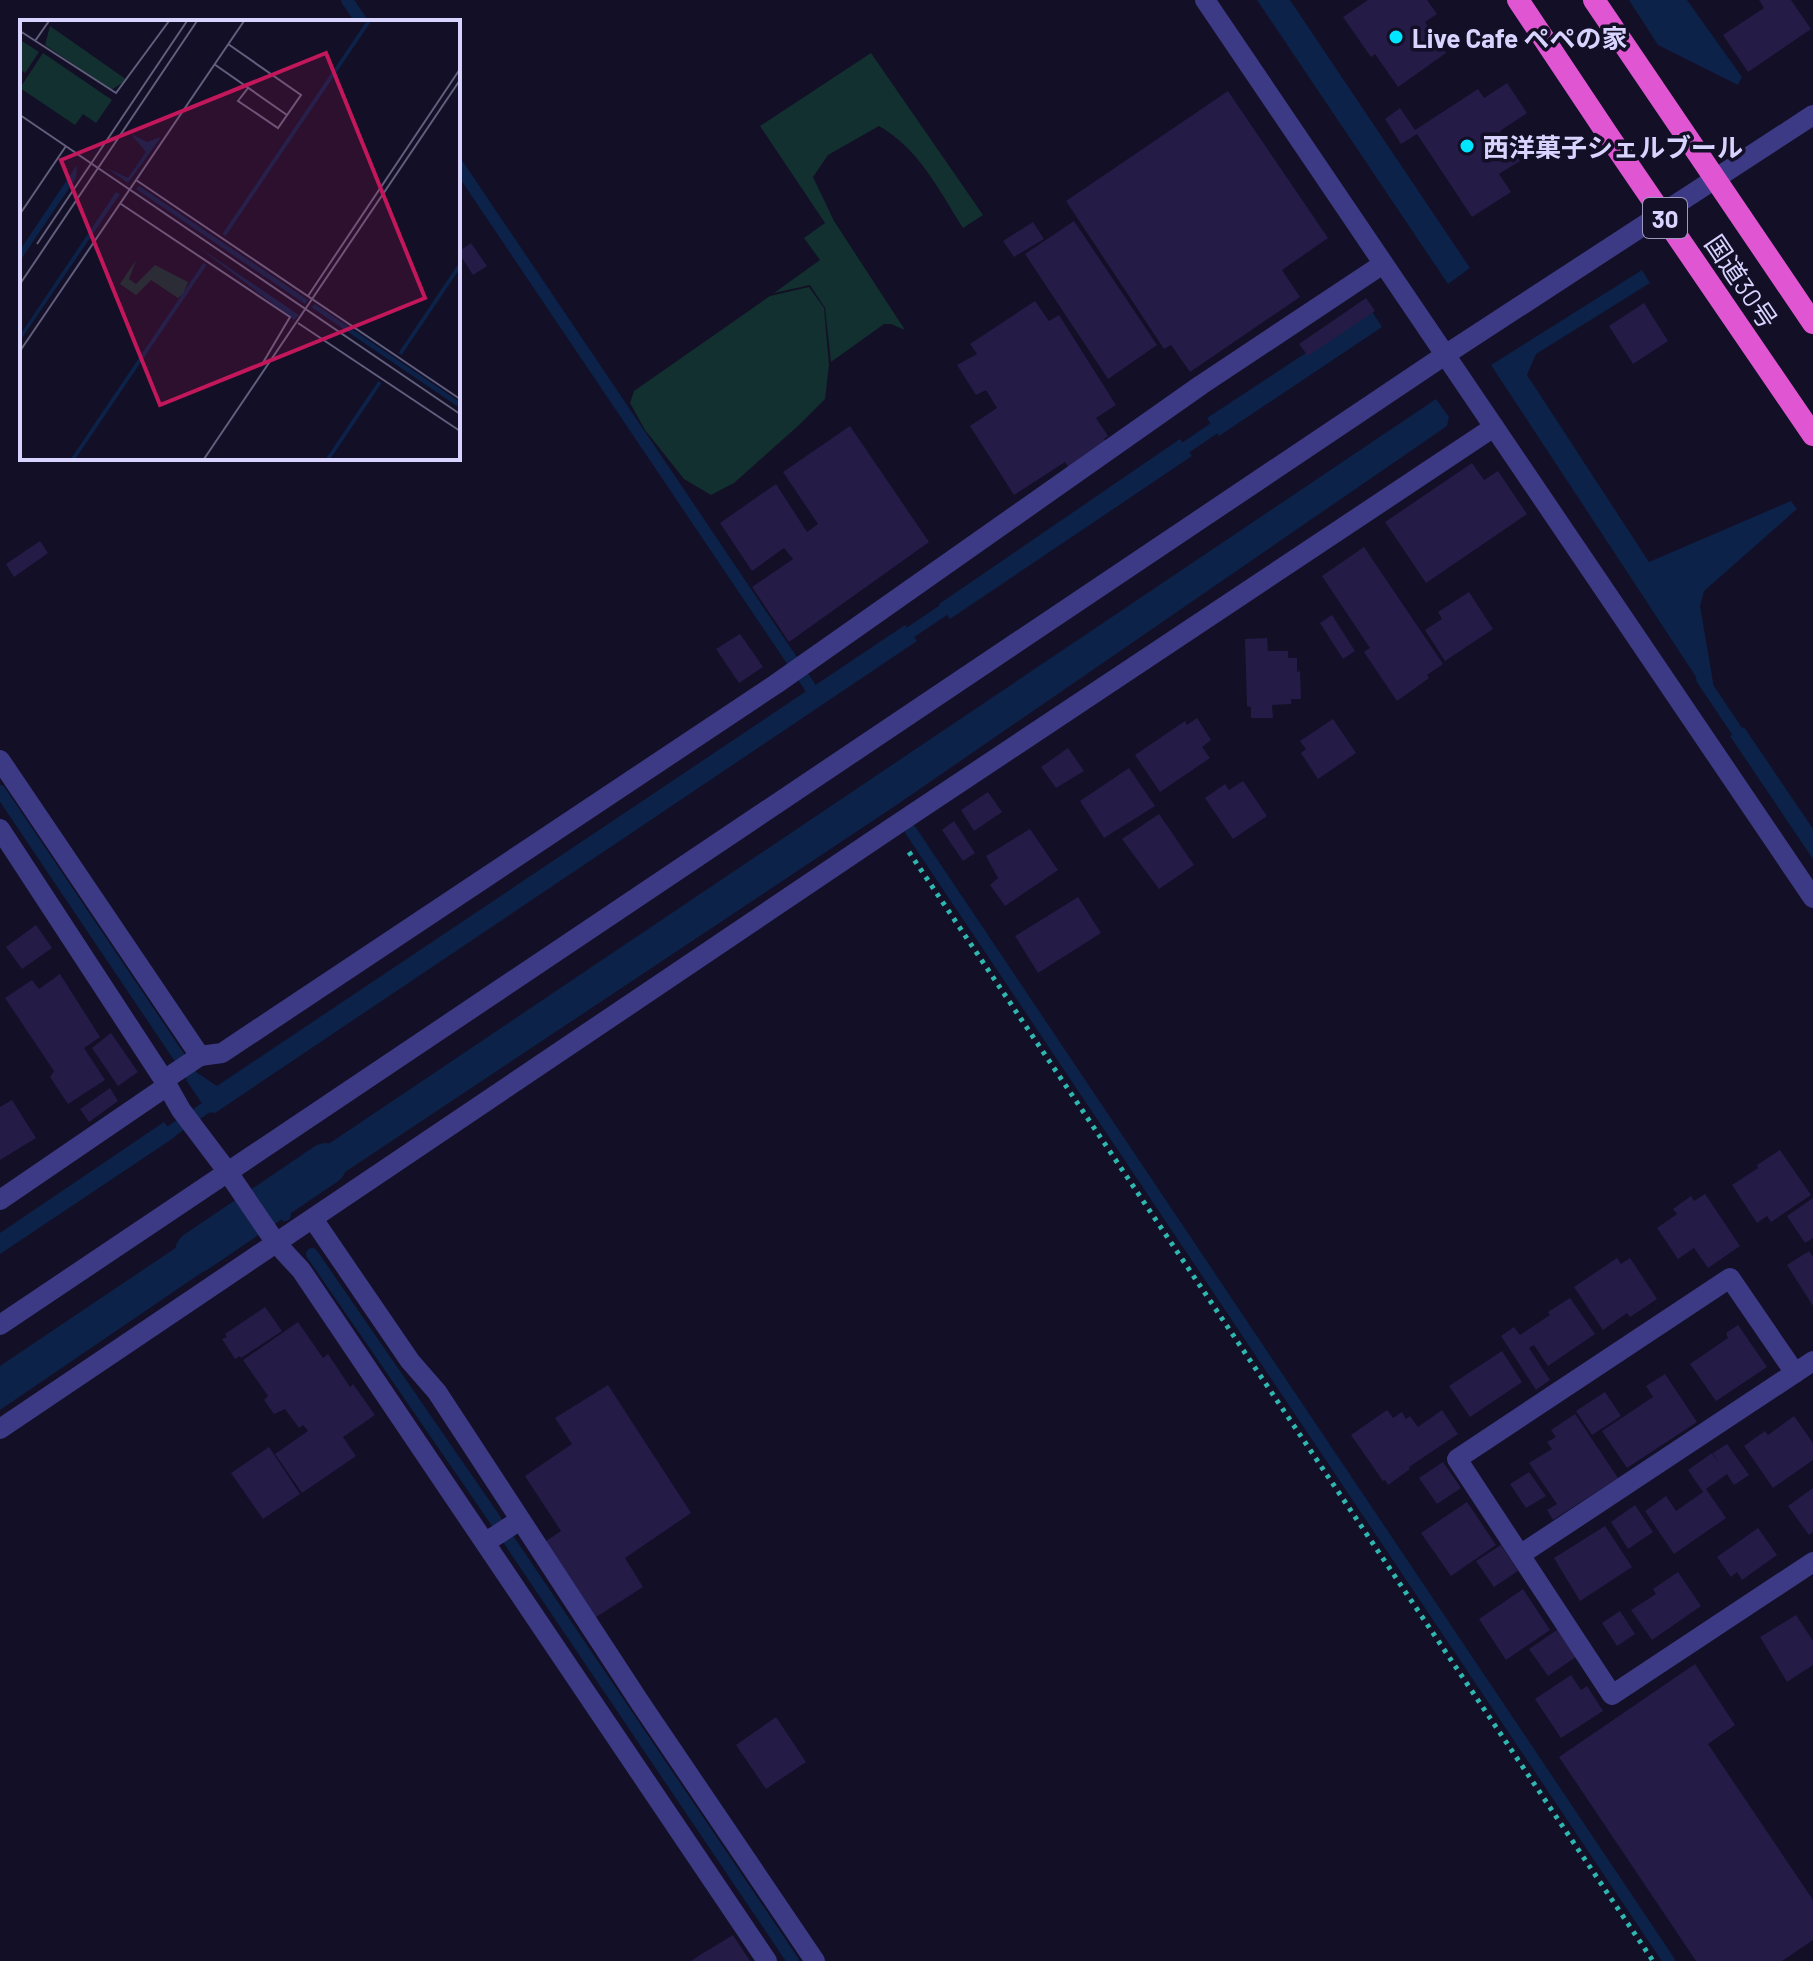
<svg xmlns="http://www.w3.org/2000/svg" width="1813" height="1961" font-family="Barlow,'Noto Sans JP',sans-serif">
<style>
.green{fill:#12302f}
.water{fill:#0c2248}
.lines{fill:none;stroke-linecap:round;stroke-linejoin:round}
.stream{stroke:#0c2248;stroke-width:12}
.canal{stroke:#0c2248;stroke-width:42}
.building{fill:#241b47}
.path{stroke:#2fb8b0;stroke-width:5;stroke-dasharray:4 6;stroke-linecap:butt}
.minor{stroke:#3d3a85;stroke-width:20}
.tertiary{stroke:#3d3a85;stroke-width:20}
.trunk{stroke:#e055d1;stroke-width:22}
.poi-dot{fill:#00e5ff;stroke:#130f26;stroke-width:3}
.labels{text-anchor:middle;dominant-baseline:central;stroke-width:7;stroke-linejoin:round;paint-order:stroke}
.shield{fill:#130f26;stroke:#9e99be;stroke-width:2}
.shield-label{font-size:24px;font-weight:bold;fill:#d9d4ff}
.poi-label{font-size:26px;font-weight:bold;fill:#d9d4ff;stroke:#130f26;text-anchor:start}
.street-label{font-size:26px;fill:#d9d4ff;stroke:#130f26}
.inset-river{fill:none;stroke:#0c2248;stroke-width:4}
.inset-road{fill:none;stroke:#625e7d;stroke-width:2}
.view{fill:#c2185b;fill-opacity:0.15;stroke:#c2185b;stroke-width:4}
.inset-edge{fill:none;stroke:#d9d4ff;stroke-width:4}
</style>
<rect width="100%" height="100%" fill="#130f26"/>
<g class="green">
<path d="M871 53 983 215 963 228C939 190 919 149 879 126L828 155 813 177 834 221 905 330 891 324H884L831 362 825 308 810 285 774 293 820 260 804 238 825 223 760 126Z"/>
<path d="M809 287 824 308 829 365 825 399 799 425 734 483 711 495 684 479 645 430 630 403 634 391 770 296Z"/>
</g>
<g class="water">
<path d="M1257 0H1290L1470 268 1448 284Z"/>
<path d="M1629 0H1687L1742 77 1738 85 1658 45Z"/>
<path d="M1642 270 1650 283 1536 354 1527 375 1649 562 1791 501 1797 509 1704 591 1700 606 1714 688 1706 692 1491 365Z"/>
<path d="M1371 310 1382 327 1219 436 1207 418Z"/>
<path d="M1436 399 1449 417 1447 426 895 806 288 1210 269 1184Z"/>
<path d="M1180 439 1192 456 950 619 939 604Z"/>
<path d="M905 625 917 641 215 1113 208 1112 186 1080 196 1072 217 1086Z"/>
<path d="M1744 727 1813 829V859L1730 736Z"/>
<path d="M164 1122 175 1137 0 1254V1233Z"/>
<path d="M232 1210 241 1216 248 1226 245 1243 0 1410V1366Z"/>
</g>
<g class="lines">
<g class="stream">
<path d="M347 0 362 22"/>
<path d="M458 165 816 696"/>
<path d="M1175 455 1226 420"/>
<path d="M899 640 957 601"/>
<path d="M1702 679 1745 743"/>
<path d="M0 791 200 1088"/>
<path d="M911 831 1669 1961"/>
<path d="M160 1139 217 1100"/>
<path d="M274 1199 285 1215"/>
<path d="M312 1254 494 1518 793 1961"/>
</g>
<path class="canal" d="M196 1252 326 1164"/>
</g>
<g class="building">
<path d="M1368 0H1427L1437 14 1425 22 1446 53 1398 87 1375 54 1371 57 1343 17Z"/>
<path d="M1759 0H1791L1811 29 1748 72 1723 35 1764 8Z"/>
<path d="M1507 83 1527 113 1500 131 1520 161 1499 174 1511 192 1472 217 1417 134 1401 144 1385 119 1400 108 1415 130 1478 89 1484 98Z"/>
<path d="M1228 91 1328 238 1282 270 1300 297 1190 372 1171 345 1164 349 1066 201Z"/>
<path d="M1074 221 1157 345 1108 379 1025 254Z"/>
<path d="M1033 222 1044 239 1014 257 1003 241Z"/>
<path d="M471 243 487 266 473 275 458 252Z"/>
<path d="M1366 298 1375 311 1308 356 1299 344Z"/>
<path d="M1035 301 1049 321 1059 315 1116 405 1096 418 1108 436 1104 439 1107 442 1070 469 1065 462 1014 495 970 426 997 408 986 390 976 395 957 365 977 354 970 344Z"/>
<path d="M1644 303 1668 341 1633 364 1609 326Z"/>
<path d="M850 426 929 542 789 642 752 587 793 559 784 548 752 571 720 523 776 484 807 532 818 524 783 472Z"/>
<path d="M1472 463 1484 480 1498 471 1527 514 1426 583 1385 522Z"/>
<path d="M40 541 48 553 14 577 6 564Z"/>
<path d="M1364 547 1443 664 1427 675 1429 678 1397 701 1364 652 1370 648 1322 576Z"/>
<path d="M1469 592 1493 629 1445 661 1425 630 1442 619 1438 612Z"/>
<path d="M1332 615 1355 651 1343 659 1320 623Z"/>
<path d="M740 634 763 667 739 683 716 649Z"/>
<path d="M1267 638 1268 651H1288V658H1297V672L1300 671 1301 699H1291V704L1272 705 1273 718H1251V707L1247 706 1245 639Z"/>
<path d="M1197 718 1211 740 1202 747 1210 758 1160 792 1135 755 1185 721 1187 725Z"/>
<path d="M1333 719 1356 753 1318 779 1301 753 1306 749 1300 741Z"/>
<path d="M1068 748 1084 771 1056 788 1041 767Z"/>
<path d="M1129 768 1155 806 1104 838 1080 801Z"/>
<path d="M1243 781 1267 816 1233 839 1205 798 1225 784 1229 790Z"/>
<path d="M988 792 1002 812 974 831 961 810Z"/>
<path d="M1159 814 1194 865 1159 889 1122 839Z"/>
<path d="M954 821 975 853 963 861 942 830Z"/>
<path d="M1030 829 1058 870 1005 906 990 885 998 878 986 856Z"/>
<path d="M1078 897 1101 933 1038 973 1015 936Z"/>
<path d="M36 925 52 948 22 969 6 947Z"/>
<path d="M60 974 100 1037 84 1048 105 1080 68 1104 50 1077 54 1071 5 998 32 980 39 989Z"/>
<path d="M111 1033 138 1072 118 1086 92 1048Z"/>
<path d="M110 1088 118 1101 89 1122 80 1109Z"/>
<path d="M12 1100 36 1138 0 1160V1107Z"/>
<path d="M1780 1150 1811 1195 1771 1222 1767 1216 1757 1223 1732 1185 1758 1168 1757 1165Z"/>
<path d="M1705 1194 1740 1246 1708 1268 1694 1248 1678 1259 1657 1228 1677 1214 1673 1209 1691 1196 1694 1201Z"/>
<path d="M1813 1198V1238L1805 1243 1787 1216Z"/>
<path d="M1809 1251 1813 1257V1306L1787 1265Z"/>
<path d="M1617 1258 1621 1264 1630 1258 1657 1299 1630 1317 1627 1313 1603 1330 1574 1287Z"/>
<path d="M1570 1298 1595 1334 1548 1366 1534 1345 1529 1348 1550 1380 1536 1390 1501 1336 1514 1327 1520 1335 1550 1315 1548 1312Z"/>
<path d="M265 1307 282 1331 241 1358 240 1356 235 1359 222 1339 227 1337 225 1334Z"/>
<path d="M298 1322 323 1358 328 1354 350 1387 353 1384 375 1415 343 1437 356 1456 302 1493 275 1454 308 1431 303 1425 299 1428 285 1409 274 1414 264 1400 268 1396 243 1360Z"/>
<path d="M1738 1325 1767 1367 1716 1401 1690 1364 1728 1338 1726 1333Z"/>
<path d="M1502 1351 1522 1382 1470 1417 1449 1386Z"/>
<path d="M1665 1374 1697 1422 1627 1468 1602 1431 1653 1397 1646 1386Z"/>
<path d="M608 1385 691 1513 625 1558 643 1587 593 1619 543 1543 561 1531 525 1476 572 1444 555 1418Z"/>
<path d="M1605 1392 1621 1416 1592 1435 1576 1411Z"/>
<path d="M1387 1410 1393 1418 1402 1412 1406 1419 1410 1416 1418 1427 1442 1410 1458 1434 1409 1467 1410 1469 1388 1485 1385 1480 1383 1481 1351 1435Z"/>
<path d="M1575 1414 1618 1478 1553 1520 1547 1510 1557 1504 1529 1463 1552 1449 1547 1442 1556 1437 1551 1430Z"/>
<path d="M1794 1416 1813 1443V1460L1773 1488 1744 1446 1765 1431 1768 1435Z"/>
<path d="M1727 1444 1749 1475 1734 1485 1727 1474 1706 1489 1726 1518 1674 1554 1645 1511 1666 1496 1676 1511 1703 1492 1688 1470 1712 1453 1718 1462 1713 1453Z"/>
<path d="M269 1447 300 1494 263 1519 231 1473Z"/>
<path d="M1443 1462 1461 1488 1437 1504 1419 1478Z"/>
<path d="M1529 1472 1546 1496 1526 1508 1510 1484Z"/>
<path d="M1813 1488V1532L1809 1535 1788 1506Z"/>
<path d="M1467 1502 1496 1545 1451 1576 1421 1533Z"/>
<path d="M1635 1505 1653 1532 1628 1549 1611 1522Z"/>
<path d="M1605 1526 1632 1567 1580 1601 1554 1558Z"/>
<path d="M1758 1528 1777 1555 1742 1580 1737 1572 1731 1577 1717 1557Z"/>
<path d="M1501 1545 1518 1571 1494 1587 1476 1561Z"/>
<path d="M1678 1572 1701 1606 1652 1640 1631 1610 1656 1594 1653 1589Z"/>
<path d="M1523 1589 1550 1630 1506 1660 1479 1619Z"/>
<path d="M1620 1611 1635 1634 1617 1646 1602 1623Z"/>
<path d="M1796 1615 1813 1641V1665L1787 1682 1760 1637Z"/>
<path d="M1557 1630 1576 1657 1548 1676 1529 1649Z"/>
<path d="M1695 1664 1735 1725 1708 1744 1813 1900V1940L1782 1961H1696L1559 1757Z"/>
<path d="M1571 1675 1581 1690 1587 1686 1603 1711 1561 1738 1535 1699Z"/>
<path d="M776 1717 806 1762 766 1789 736 1745Z"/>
<path d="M733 1935 750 1961H691L700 1955Z"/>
</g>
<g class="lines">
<path class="path" d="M909 852 1653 1961"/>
<g class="minor">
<path d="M1205 0 1813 898"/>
<path d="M0 760 200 1056 222 1053 776 684 1201 385 1383 264"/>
<path d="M0 829 164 1080 181 1110 227 1171 276 1243 301 1270 767 1961"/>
<path d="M164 1080 200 1056"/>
<path d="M0 1200 167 1086"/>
<path d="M313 1219 410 1361 437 1392 641 1704 815 1961"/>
<path d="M1795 1373 1730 1278 1457 1459 1612 1695 1813 1562"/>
<path d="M0 1429 893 827 1494 427"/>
<path d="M486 1542 520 1520"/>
<path d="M1520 1555 1813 1361"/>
</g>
<path class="tertiary" d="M0 1325 1445 355 1813 115"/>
<g class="trunk">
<path d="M1518 0 1610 138 1813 435"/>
<path d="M1594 0 1813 323"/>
</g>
</g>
<g class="poi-dot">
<circle cx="1396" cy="37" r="8"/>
<circle cx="1467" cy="146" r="8"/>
</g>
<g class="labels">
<rect class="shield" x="1643" y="198" width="44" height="40" rx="6"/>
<g class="shield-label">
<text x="1665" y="218">30</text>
</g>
<g class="poi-label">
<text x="1412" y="37">Live Cafe ペペの家</text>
<text x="1483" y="146">西洋菓子シェルブール</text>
</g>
<g class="street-label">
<text transform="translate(1742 281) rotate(56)">国道30号</text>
</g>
</g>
<g transform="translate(20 20)">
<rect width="440" height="440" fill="#130f26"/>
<path d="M30 6 107 60 91 70 25 25ZM2 21 19 32 5 53 0 49ZM23 33 92 80 76 103 63 94 55 105 0 68ZM116 240 109 259 116 264 135 245 168 262 163 274 158 278 131 260 116 275 100 264Z" fill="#12302f"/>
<path d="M111 114 127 122 141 117 108 163 87 148 108 158 126 132ZM57 145 56 158 0 241V230ZM119 166 288 280 285 284 116 169ZM96 172 100 174 0 321V315ZM177 226 279 295 274 300ZM295 284 440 382V388L291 287Z" fill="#0c2248"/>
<path class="inset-river" d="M204 215 349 1M380 334 440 245M53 439 185 244M308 439 360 362"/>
<path class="inset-road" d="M0 11 96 73 149 1M15 21 29 1M208 24 281 75 258 108 218 81 228 68M194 44 267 95M0 95 440 394M116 160 440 379M101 184 270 297 241 346M0 194 46 126M17 224 167 1M0 264 177 1M288 276 440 49M278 303 440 411M0 331 224 1M184 439 440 60"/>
<path class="view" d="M306 33 405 278 140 385 41 140Z"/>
<rect width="440" height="440" class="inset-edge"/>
</g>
</svg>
